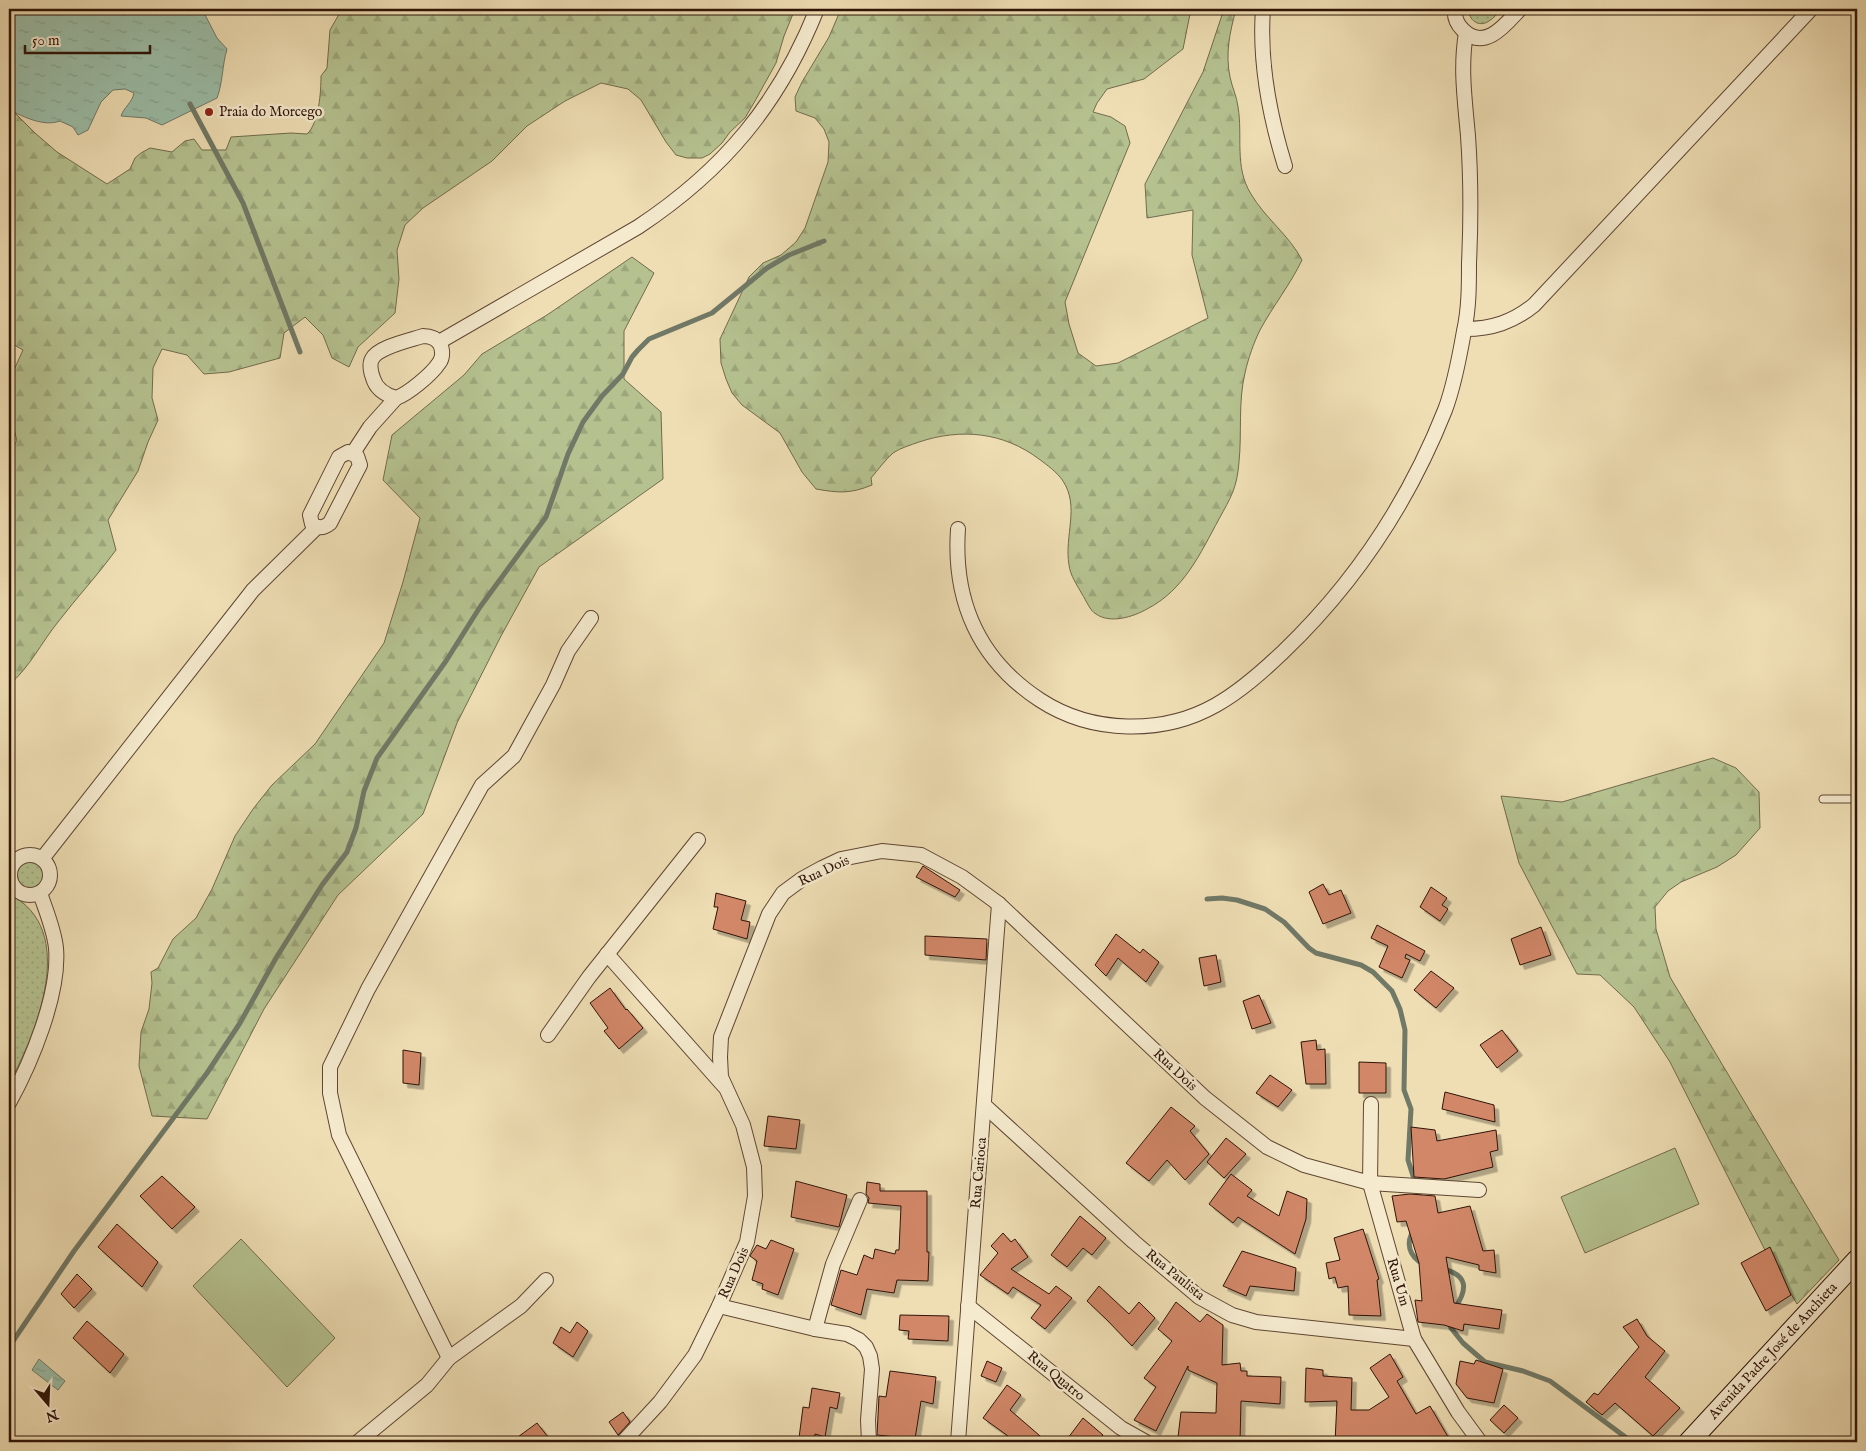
<svg xmlns="http://www.w3.org/2000/svg" width="1866" height="1451" font-family="'IM FELL English',serif">
<style>
.grass{fill:url(#grass-dots);stroke:#726b4c}
.forest{fill:url(#forest-firs);stroke:#726b4c}
.pitch{fill:#b5c290;stroke:#726b4c}
.water{fill:url(#water-ripples);stroke:#707967}
.lines{fill:none;stroke-linecap:round;stroke-linejoin:round}
.stream{stroke:#707967;stroke-width:5}
.building{fill:#d18768;stroke:#2f1407;filter:url(#shadow)}
.service-casing{stroke:#5f4632;stroke-width:9}
.minor-casing{stroke:#5f4632;stroke-width:16}
.secondary-casing{stroke:#2f1407;stroke-width:22}
.service{stroke:#f5eace;stroke-width:7}
.minor{stroke:#f5eace;stroke-width:14}
.secondary{stroke:#f5eace;stroke-width:20}
.poi-dot{fill:#8f2418;stroke:#f5eace;stroke-width:2}
.labels{text-anchor:middle;dominant-baseline:central;stroke-width:5;stroke-linejoin:round;paint-order:stroke}
.poi-label{font-size:14px;fill:#2f1407;stroke:#f5eace;text-anchor:start}
.street-label{font-size:14px;fill:#2f1407;stroke:#f5eace}
</style>
<defs>
<pattern id="grass-dots" width="8" height="8" patternUnits="userSpaceOnUse" patternTransform="scale(1.25)"><rect width="8" height="8" fill="#b5c290"/><path d="M2 2h.1M6 6h.1" fill="none" stroke="#9ca67b" stroke-width="1.8" stroke-linecap="round"/></pattern>
<pattern id="forest-firs" width="22" height="20" patternUnits="userSpaceOnUse" patternTransform="scale(1.25)"><rect width="22" height="20" fill="#b5c290"/><path d="M5 1l3.5 6h-7zM16 11l3.5 6h-7z" fill="#9ca67b"/></pattern>
<pattern id="water-ripples" width="26" height="14" patternUnits="userSpaceOnUse" patternTransform="scale(1.25)"><rect width="26" height="14" fill="#9bbda7"/><path d="M2 4q2-2 4 0t4 0M15 11q2-2 4 0t4 0" fill="none" stroke="#86a28e"/></pattern>
<filter id="shadow"><feDropShadow dx="4.5" dy="4.5" stdDeviation="0" flood-color="#0004"/></filter>
</defs>
<rect width="100%" height="100%" fill="#efdeb4"/>
<filter id="stains"><feTurbulence type="fractalNoise" baseFrequency=".004" numOctaves="4"/><feColorMatrix values="0 0 0 0 .2 0 0 0 0 .09 0 0 0 0 .02 0 0 0 .5 -.17"/></filter>
<radialGradient id="worn" r=".72"><stop offset=".6" stop-color="#630" stop-opacity="0"/><stop offset="1" stop-color="#630" stop-opacity=".3"/></radialGradient>
<g class="grass">
<path d="M1469 9H1501C1498 13 1494 18 1489 21 1479 28 1468 20 1469 9Z"/>
<circle cx="30" cy="875" r="14"/>
<path d="M9 894C80 929 36 1034 9 1084Z"/>
</g>
<g class="forest">
<path d="M342 9H795L784 36 776 63 755 101 745 118 730 132 722 143 710 154 702 158H687L676 155 666 142 641 100 628 89 601 83 565 101 527 126 492 161 423 208 405 225 397 250 399 279 395 313 358 347 349 367 332 358 323 335 305 317 284 333 280 358 229 372 204 374 187 355 162 349 153 368 152 398 158 420 148 442 138 471 108 520 116 550C98 575 77 597 58 622 41 643 30 667 9 685V451L17 441 9 408V381L23 350 9 342V110L14 112 35 133 57 152 107 184 130 169 135 158 141 153 150 148 172 152 185 141 194 139 202 150H226L231 137 291 133 307 134C319 123 321 92 321 76L327 68 330 30Z"/>
<path d="M841 9H1191L1183 49 1144 79 1107 89 1097 103 1093 112 1111 117 1125 126 1130 143 1065 302 1069 324 1078 353 1096 366 1118 363 1208 318 1192 255 1193 210 1147 218 1145 184 1203 72 1224 9H1236C1230 32 1225 53 1230 77 1232 87 1237 97 1238 107 1243 136 1234 167 1251 194 1265 218 1289 235 1302 260 1290 285 1273 306 1260 330 1254 342 1248 359 1245 373 1238 402 1242 433 1239 462 1237 488 1231 497 1219 519 1200 554 1184 590 1147 609 1133 617 1110 624 1096 614 1090 611 1086 600 1082 594 1077 585 1070 575 1069 565 1064 536 1080 507 1063 481 1057 472 1047 465 1039 459 1003 432 961 428 919 442 911 445 900 448 893 453 885 460 878 470 871 478L872 485C850 494 839 493 816 489L802 472 780 433 742 405 732 393 726 379 721 363 720 339 749 277 763 263 781 255 796 242 805 228 828 162 829 142 824 129 815 118 796 111 795 97 802 82 829 37Z"/>
<path d="M632 257 654 273 624 331V379L661 412 663 479 539 567 501 636 457 723 423 814 338 895 264 1009 207 1119 152 1116 139 1066 141 1032 149 1009 152 983 151 972 158 968 173 939 196 918 212 889 235 836 253 809 272 785 315 744 384 643 403 582 420 518 383 480 392 435 464 375 482 354 547 315Z"/>
<path d="M1713 758 1736 768 1759 792 1760 828 1736 855 1717 867 1681 882 1668 891 1655 907 1656 929 1670 977 1839 1260 1797 1304 1768 1256 1670 1062 1634 1007 1600 975 1577 974 1519 863 1501 796 1562 802Z"/>
</g>
<g class="pitch">
<path d="M1675 1148 1699 1204 1585 1253 1561 1197Z"/>
<path d="M241 1239 335 1338 287 1387 193 1286Z"/>
</g>
<g class="water">
<path d="M9 9H202L217 38 227 49C222 66 223 82 217 98L162 125 146 118 121 116C124 107 132 103 134 93L125 89 113 90 101 102 88 130 78 135 73 127 60 121C43 127 25 117 9 110Z"/>
<path d="M39 1359 65 1381 58 1390 32 1370Z"/>
</g>
<g class="lines">
<g class="stream">
<path d="M190 104 243 203 300 352"/>
<path d="M1207 899 1222 898 1237 900 1265 909 1284 922 1309 948 1316 953 1361 965 1373 972 1392 991 1400 1009 1405 1030 1404 1090 1411 1109 1408 1160 1421 1201"/>
<path d="M1414 1230C1405 1243 1409 1256 1423 1264"/>
<path d="M1443 1269C1468 1275 1468 1289 1455 1308"/>
<path d="M1449 1322 1451 1328 1463 1343 1485 1362 1523 1371 1550 1381 1632 1442"/>
<path d="M9 1347 74 1251 207 1073 240 1023 276 958 322 885 347 852 356 828 364 791 377 758 446 661 480 607 546 517 568 454 583 422 602 396 623 374 632 357 638 350 649 339 712 313 767 268 789 255 824 241"/>
</g>
</g>
<g class="building">
<path d="M923 866 960 890 955 897 916 877Z"/>
<path d="M1323 884 1329 895 1341 890 1351 913 1323 924 1309 892Z"/>
<path d="M1431 887 1447 898 1442 905 1448 909 1440 921 1420 907Z"/>
<path d="M716 893 746 901 741 920 750 922 747 939 713 929 718 907H714Z"/>
<path d="M1377 925 1425 951 1420 961 1406 954 1405 958 1410 960 1402 978 1379 967 1388 946 1371 938Z"/>
<path d="M1541 927 1551 955 1520 965 1511 939Z"/>
<path d="M1116 934 1140 953 1143 949 1159 962 1146 982 1118 958 1106 976 1095 965Z"/>
<path d="M925 936 987 939 986 960 925 955Z"/>
<path d="M1216 955 1221 982 1204 986 1199 958Z"/>
<path d="M1431 971 1454 988 1436 1008 1414 990Z"/>
<path d="M610 988 626 1010 627 1009 643 1028 619 1049 604 1031 608 1028 590 1003Z"/>
<path d="M1259 995 1271 1023 1252 1029 1243 1001Z"/>
<path d="M1502 1030 1518 1051 1497 1068 1480 1045Z"/>
<path d="M1316 1040 1317 1050 1325 1049 1326 1084H1306L1301 1042Z"/>
<path d="M403 1050 421 1053 419 1085 403 1083Z"/>
<path d="M1359 1062 1386 1063V1093H1359Z"/>
<path d="M1270 1075 1292 1090 1278 1107 1256 1093Z"/>
<path d="M1445 1092 1494 1105 1495 1122 1442 1109Z"/>
<path d="M1171 1107 1195 1126 1190 1131 1209 1154 1185 1180 1167 1160 1149 1181 1126 1163Z"/>
<path d="M768 1116 800 1120 796 1149 764 1146Z"/>
<path d="M1411 1127 1435 1130 1437 1141 1496 1130 1498 1150 1490 1152 1493 1167 1444 1179 1414 1177Z"/>
<path d="M1226 1138 1246 1154 1224 1178 1207 1162Z"/>
<path d="M1231 1174 1252 1190 1247 1196 1279 1216 1287 1191 1307 1199 1306 1219 1295 1254 1238 1217 1233 1223 1209 1204Z"/>
<path d="M162 1176 195 1207 172 1229 140 1196Z"/>
<path d="M796 1181 847 1195 839 1227 791 1217Z"/>
<path d="M867 1182 880 1184V1191H927V1252H929L928 1281 897 1280 894 1293 867 1289 861 1315 831 1305 841 1270 857 1275 864 1255 873 1259 875 1249 895 1254 896 1250H899L901 1206 868 1203 869 1198 866 1194Z"/>
<path d="M1410 1194 1435 1196 1438 1213 1470 1206 1483 1251 1494 1250 1496 1273 1479 1270V1265L1446 1257 1454 1303 1502 1310 1499 1329 1464 1324 1463 1331 1444 1325 1418 1322 1415 1300 1422 1301 1419 1263 1406 1221 1397 1222 1392 1196Z"/>
<path d="M1080 1216 1106 1238 1092 1255 1083 1248 1067 1267 1051 1255Z"/>
<path d="M117 1224 158 1262 142 1287 98 1247Z"/>
<path d="M1363 1229 1379 1279 1377 1280 1381 1316 1349 1315 1348 1286 1338 1288 1335 1277 1329 1279 1326 1263 1340 1260 1334 1238Z"/>
<path d="M1003 1233 1011 1242 1015 1239 1028 1257 1011 1269 1049 1294 1056 1286 1072 1298 1045 1329 1031 1318 1041 1305 1013 1287 1008 1294 980 1275 998 1253 991 1246Z"/>
<path d="M771 1240 794 1249 778 1295 762 1289 763 1284 752 1280 757 1261 750 1256 751 1254 757 1245 766 1249Z"/>
<path d="M1770 1247 1791 1295 1766 1311 1741 1263Z"/>
<path d="M1242 1251 1296 1268 1294 1291 1250 1286 1246 1296 1223 1286Z"/>
<path d="M77 1274 92 1289 74 1308 61 1294Z"/>
<path d="M1099 1286 1129 1314 1139 1302 1155 1318 1132 1346 1107 1320 1087 1301Z"/>
<path d="M1176 1302 1200 1322 1207 1314 1223 1325 1222 1365 1240 1363 1241 1371H1247V1376L1281 1377 1280 1404 1241 1401 1240 1442 1178 1437 1181 1412 1216 1413 1217 1383 1188 1370V1366L1156 1431 1134 1420 1156 1387 1144 1378 1172 1341 1158 1329Z"/>
<path d="M900 1315 949 1316 948 1341 908 1339 909 1331 899 1330Z"/>
<path d="M1637 1319 1647 1336 1665 1351 1645 1377 1680 1408 1653 1436 1615 1403 1602 1415 1586 1402 1594 1393 1598 1395 1639 1347 1623 1327Z"/>
<path d="M87 1321 124 1354 110 1373 73 1338Z"/>
<path d="M577 1322 588 1331 573 1357 553 1343 561 1327 570 1333Z"/>
<path d="M1390 1354 1403 1377 1397 1381 1416 1414 1430 1406 1451 1442H1335L1337 1401 1305 1402 1306 1368 1323 1370V1376L1352 1378 1351 1410H1369L1389 1397 1370 1368Z"/>
<path d="M1476 1360 1503 1369 1494 1403 1467 1398 1456 1384 1460 1361 1474 1364Z"/>
<path d="M987 1361 1002 1368 996 1382 981 1376Z"/>
<path d="M890 1371 936 1377 933 1404 921 1401 915 1439 877 1435 879 1396 886 1397Z"/>
<path d="M1007 1385 1021 1395 1010 1410 1047 1442H1002L1008 1436 983 1418Z"/>
<path d="M812 1388 840 1393 837 1409 830 1407 825 1437 815 1434 814 1441 799 1438 803 1407 809 1408Z"/>
<path d="M1504 1405 1518 1418 1504 1433 1490 1420Z"/>
<path d="M623 1412 630 1422 618 1435 609 1422Z"/>
<path d="M1083 1418 1103 1435 1096 1442H1065Z"/>
<path d="M537 1423 552 1442H511Z"/>
</g>
<g class="lines">
<defs>
<path id="service" d="M1823 799H1857"/>
<g id="minor">
<path d="M1263 9C1259 62 1269 114 1285 166"/>
<path d="M1455 9C1454 17 1457 24 1463 30 1485 52 1506 24 1520 9"/>
<path d="M1465 329C1492 329 1513 322 1534 305L1811 9"/>
<path d="M423 336C430 336 436 338 440 344 443 350 443 358 439 363 432 374 408 394 396 398 386 395 376 389 373 378 371 373 369 364 372 359 378 347 411 340 423 336Z"/>
<path d="M439 342 638 227C724 170 779 104 817 9"/>
<path d="M348 452 357 456 360 465 330 523C324 528 319 529 312 524L310 515 339 457Z"/>
<path d="M353 453 370 427 396 398"/>
<path d="M958 529C953 601 979 660 1040 700 1092 734 1163 735 1216 705 1241 691 1263 671 1283 652 1354 584 1409 501 1445 410 1453 389 1460 354 1464 331 1469 309 1469 285 1469 263 1471 220 1471 178 1468 136 1465 101 1460 68 1466 33"/>
<circle cx="30" cy="875" r="20"/>
<path d="M42 859 253 590 317 527"/>
<path d="M607 954 724 1086"/>
<path d="M548 1035 589 977 698 840"/>
<path d="M9 1103C31 1063 60 994 56 948 54 929 46 911 40 893"/>
<path d="M1371 1104 1370 1183 1414 1339 1458 1412 1480 1442"/>
<path d="M985 1106 1134 1242 1199 1297 1232 1315 1256 1322 1414 1339"/>
<path d="M719 1306 815 1329 847 1334 859 1340 866 1347 870 1356 872 1369 868 1420 869 1442"/>
<path d="M968 1306 1121 1428 1146 1442"/>
<path d="M815 1329 833 1264 860 1200"/>
<path d="M449 1358 339 1135 330 1093V1067L368 989 482 785 514 756 553 685 568 651 591 618"/>
<path d="M358 1442 427 1385 449 1358 521 1306 546 1280"/>
<path d="M623 1442 660 1402 695 1355 719 1306 747 1242 755 1196 754 1167 743 1125 721 1077 720 1057 721 1037 769 914 783 893 802 879 822 868 841 859 882 851 921 855 962 877 999 904 1205 1098 1267 1147 1304 1165 1370 1183 1479 1190"/>
<path d="M958 1442 999 904"/>
</g>
<path id="secondary" d="M1689 1442 1857 1260"/>
</defs>
<use href="#service" class="service-casing"/>
<use href="#minor" class="minor-casing"/>
<use href="#secondary" class="secondary-casing"/>
<use href="#service" class="service"/>
<use href="#minor" class="minor"/>
<use href="#secondary" class="secondary"/>
</g>
<circle class="poi-dot" cx="209" cy="112" r="5"/>
<g class="labels">
<g class="poi-label">
<text x="219" y="112">Praia do Morcego</text>
</g>
<g class="street-label">
<text transform="translate(824 871) rotate(-25)">Rua Dois</text>
<text transform="translate(1175 1070) rotate(43)">Rua Dois</text>
<text transform="translate(979 1173) rotate(-85)">Rua Carioca</text>
<text transform="translate(734 1273) rotate(-66)">Rua Dois</text>
<text transform="translate(1175 1275) rotate(39)">Rua Paulista</text>
<text transform="translate(1398 1282) rotate(74)">Rua Um</text>
<text transform="translate(1773 1351) rotate(-47)">Avenida Padre José de Anchieta</text>
<text transform="translate(1056 1376) rotate(39)">Rua Quatro</text>
</g>
</g>
<rect width="1866" height="1451" fill="none" stroke="#efdeb4" stroke-width="30"/>
<rect x="10" y="10" width="1846" height="1431" fill="none" stroke="#2f1407" stroke-width="2.5"/>
<rect x="15" y="15" width="1836" height="1421" fill="none" stroke="#2f1407"/>
<g transform="translate(48 1404) rotate(161)" stroke="#f5eace" stroke-width="4" paint-order="stroke">
<path d="M0-4L9 19L0 12L-9 19Z" fill="#2f1407"/>
<text y="-8" font-size="14" font-weight="bold" text-anchor="middle" fill="#2f1407">N</text>
</g>
<path d="M25 45v8h125v-8" fill="none" stroke="#2f1407" stroke-width="2.5"/>
<text x="32" y="45" font-size="15" fill="#2f1407" stroke="#f5eace" stroke-width="4" paint-order="stroke">50 m</text>
<rect width="100%" height="100%" filter="url(#stains)"/>
<rect width="100%" height="100%" fill="url(#worn)"/>
</svg>
